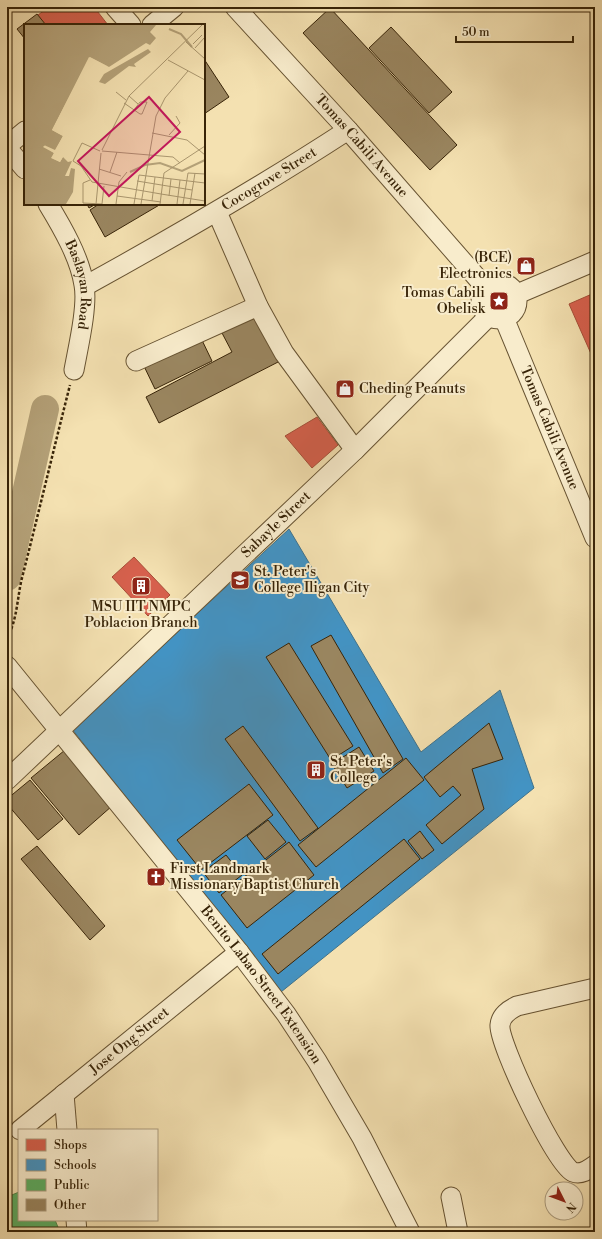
<svg xmlns="http://www.w3.org/2000/svg" width="602" height="1239" font-family="'Libre Bodoni',serif">
<style>
.shops{fill:#d6604d;stroke:#a74e38}
.schools{fill:#4393c3;stroke:#40728b}
.public{fill:#5aae61;stroke:#508546}
.lines{fill:none;stroke-linecap:round;stroke-linejoin:round}
.river{stroke:#b4a178;stroke-width:28}
.building{fill:#9a8660;stroke:#382408}
.minor-casing{stroke:#675332;stroke-width:21}
.path{stroke:#382408;stroke-width:2.5;stroke-dasharray:3 2;stroke-linecap:butt}
.minor{stroke:#f8eccc;stroke-width:19}
.labels{text-anchor:middle;dominant-baseline:central;stroke-width:4;stroke-linejoin:round;paint-order:stroke}
.street-label{font-size:14px;fill:#382408;stroke:#f8eccc}
.poi-label{font-size:14px;fill:#382408;stroke:#f8eccc;text-anchor:start}
.inset-river{fill:none;stroke:#b4a178;stroke-width:2}
.inset-road{fill:none;stroke:#a9956d;stroke-width:1}
.view{fill:#c2185b;fill-opacity:0.15;stroke:#c2185b;stroke-width:2}
.inset-edge{fill:none;stroke:#382408;stroke-width:2}
</style>
<rect width="100%" height="100%" fill="#f4e1b1"/>
<filter id="stains"><feTurbulence type="fractalNoise" baseFrequency=".005" numOctaves="4"/><feColorMatrix values="0 0 0 0 .2 0 0 0 0 .09 0 0 0 0 .02 0 0 0 .5 -.17"/></filter>
<radialGradient id="worn" r=".72"><stop offset=".6" stop-color="#630" stop-opacity="0"/><stop offset="1" stop-color="#630" stop-opacity=".3"/></radialGradient>
<g class="shops">
<path d="M49 7H94L108 25H45L38 15Z"/>
<path d="M592 294 595 302V355L592 356 569 304Z"/>
<path d="M317 417 338 445 312 468 285 436Z"/>
<path d="M134 557 170 595 148 616 112 577Z"/>
</g>
<path class="schools" d="M289 529 421 752 500 690 534 788 281 992 72 729Z"/>
<path class="public" d="M19 1192V1220H55L60 1232H7V1197Z"/>
<g class="lines">
<path class="river" d="M7 577 45 409"/>
</g>
<g class="building">
<path d="M330 8 457 145 430 170 303 33Z"/>
<path d="M37 14 46 25H25V39L17 29Z"/>
<path d="M391 27 452 92 429 113 369 48Z"/>
<path d="M204 59 229 97 204 114Z"/>
<path d="M87 204H96L89 208Z"/>
<path d="M99 204H161L105 237 90 210Z"/>
<path d="M259 314 282 360 159 423 146 397 232 352 222 333Z"/>
<path d="M199 334 212 361 155 389 142 362Z"/>
<path d="M331 635 403 759 383 773 311 646Z"/>
<path d="M289 643 353 746 331 760 266 657Z"/>
<path d="M489 723 503 759 472 769 484 809 442 844 426 825 461 795 453 786 440 797 424 777Z"/>
<path d="M243 726 318 828 300 841 225 739Z"/>
<path d="M359 747 374 771 347 788 332 764Z"/>
<path d="M65 750 112 806 79 835 31 778Z"/>
<path d="M406 758 424 780 316 867 298 845Z"/>
<path d="M30 780 63 819 38 840 7 804V799Z"/>
<path d="M249 784 273 815 201 870 177 840Z"/>
<path d="M268 820 286 842 265 859 247 836Z"/>
<path d="M420 831 434 850 422 859 408 841Z"/>
<path d="M404 839 420 859 278 974 262 954Z"/>
<path d="M289 842 314 875 247 928 221 895Z"/>
<path d="M37 846 105 926 90 940 21 859Z"/>
<path d="M226 855 242 875 219 893 203 872Z"/>
</g>
<g class="lines">
<defs>
<g id="minor">
<path d="M115 7 131 25"/>
<path id="s1" d="M235 7 348 130 486 288"/>
<path d="M152 25 174 7"/>
<path d="M7 146 25 131"/>
<path d="M7 148 25 169"/>
<path id="s2" d="M48 204C62 227 80 258 84 285 88 306 78 348 74 370"/>
<path d="M217 212 258 306 284 353 355 450"/>
<circle cx="499" cy="301" r="18"/>
<path id="s3" d="M85 286C174 237 262 186 348 130"/>
<path d="M515 295 595 261"/>
<path id="s4" d="M504 318 595 538"/>
<path d="M136 361 258 306"/>
<path id="s5" d="M7 666 239 952 286 1014 317 1061 362 1138 410 1232"/>
<path id="s6" d="M7 780 355 450 489 316"/>
<path d="M595 988 517 1006C509 1010 501 1015 500 1025 498 1043 557 1166 573 1172 581 1175 588 1170 595 1165"/>
<path d="M64 1094 67 1130"/>
<path id="s7" d="M20 1130 239 952"/>
<path d="M451 1197 458 1232"/>
<path d="M76 1220 77 1232"/>
</g>
</defs>
<use href="#minor" class="minor-casing"/>
<path class="path" d="M7 638C18 619 17 595 23 574 39 511 54 448 70 385"/>
<use href="#minor" class="minor"/>
</g>
<defs>
<symbol id="shop-square" viewBox="-11 -11 22 22"><rect x="-9" y="-9" width="18" height="18" rx="4" fill="#8f2418" stroke="#f8eccc"/><path d="M-5-2.5h2.3a2.7 3.5 0 0 1 5.4 0H5L5.5 6h-11ZM-1.5-2.5h3a1.5 2.3 0 0 0-3 0Z" fill="#fff"/></symbol>
<symbol id="sight-square" viewBox="-11 -11 22 22"><rect x="-9" y="-9" width="18" height="18" rx="4" fill="#8f2418" stroke="#f8eccc"/><path d="M0-6L1.8-2.2L6-1.7L2.9 1.2L3.7 5.4L0 3.3L-3.7 5.4L-2.9 1.2L-6-1.7L-1.8-2.2Z" fill="#fff"/></symbol>
<symbol id="university-square" viewBox="-11 -11 22 22"><rect x="-9" y="-9" width="18" height="18" rx="4" fill="#8f2418" stroke="#f8eccc"/><path d="M0-5L7-2L0 1L-7-2ZM-4 1L0 2.5L4 1V4Q0 6-4 4Z" fill="#fff"/></symbol>
<symbol id="building-square" viewBox="-11 -11 22 22"><rect x="-9" y="-9" width="18" height="18" rx="4" fill="#8f2418" stroke="#f8eccc"/><path d="M-4-6H4V6H1V3H-1V6H-4ZM-2.5-4.3h1.7v1.8h-1.7ZM.8-4.3h1.7v1.8H.8ZM-2.5-1h1.7V.8h-1.7ZM.8-1h1.7V.8H.8Z" fill="#fff"/></symbol>
<symbol id="church-square" viewBox="-11 -11 22 22"><rect x="-9" y="-9" width="18" height="18" rx="4" fill="#8f2418" stroke="#f8eccc"/><path d="M-1.2-6h2.4v3.5h3.3v2.4h-3.3V6h-2.4V-.1h-3.3v-2.4h3.3Z" fill="#fff"/></symbol>
</defs>
<g fill-rule="evenodd">
<use href="#shop-square" x="515" y="255" width="22" height="22"/>
<use href="#sight-square" x="488" y="290" width="22" height="22"/>
<use href="#shop-square" x="334" y="378" width="22" height="22"/>
<use href="#university-square" x="229" y="569" width="22" height="22"/>
<use href="#building-square" x="130" y="575" width="22" height="22"/>
<use href="#building-square" x="305" y="759" width="22" height="22"/>
<use href="#church-square" x="145" y="866" width="22" height="22"/>
</g>
<g class="labels">
<g class="street-label">
<text stroke="none"><textPath href="#s1" startOffset="188">Tomas Cabili Avenue</textPath></text>
<text stroke="none"><textPath href="#s3" startOffset="213">Cocogrove Street</textPath></text>
<text stroke="none"><textPath href="#s2" startOffset="88">Baslayan Road</textPath></text>
<text stroke="none"><textPath href="#s4" startOffset="119">Tomas Cabili Avenue</textPath></text>
<text stroke="none"><textPath href="#s6" startOffset="371">Sabayle Street</textPath></text>
<text stroke="none"><textPath href="#s5" startOffset="408">Benito Labao Street Extension</textPath></text>
<text stroke="none"><textPath href="#s7" startOffset="141">Jose Ong Street</textPath></text>
</g>
<g class="poi-label">
<text x="512" y="258" text-anchor="end">(BCE)<tspan x="512" dy="16">Electronics</tspan></text>
<text x="485" y="293" text-anchor="end">Tomas Cabili<tspan x="485" dy="16">Obelisk</tspan></text>
<text x="359" y="389">Cheding Peanuts</text>
<text x="254" y="572">St. Peter's<tspan x="254" dy="16">College Iligan City</tspan></text>
<text x="141" y="607" text-anchor="middle">MSU IIT NMPC<tspan x="141" dy="16">Poblacion Branch</tspan></text>
<text x="330" y="762">St. Peter's<tspan x="330" dy="16">College</tspan></text>
<text x="170" y="869">First Landmark<tspan x="170" dy="16">Missionary Baptist Church</tspan></text>
</g>
</g>
<g transform="translate(24 24)">
<rect width="181" height="181" fill="#f4e1b1"/>
<path d="M0 1H132L126 8 132 14 126 21 122 19 85 43 66 33 28 106 39 112 31 127 20 122 30 129 28 134 36 138 39 133 44 138 48 137 41 152H45L47 144 51 145 49 168 42 180H0ZM124 25 127 28 110 40 112 43 105 42 81 60 75 58 80 50Z" fill="#b4a178"/>
<path d="M65 33 85 43 66 35 43 80 30 105 41 111 30 133 35 135 40 131 36 138 27 134 30 129 19 123 20 121 31 126 39 112 28 106Z" fill="#f4e1b1"/>
<path class="inset-river" d="M145 5 157 10 168 23M0 75 20 122M0 124 19 122M106 148 121 141 136 139 158 147 181 136"/>
<path class="inset-road" d="M162 18 181 35M169 20 178 11M171 24 181 13M144 36 181 56M92 68 102 76M105 72 114 80M100 79 116 90H118L123 78H116L110 86M128 109 163 116 181 131M145 111 156 99 152 92M78 126 105 72 178 1M76 127 58 119 49 137 57 142 68 158 137 170M78 127 149 133 156 139M75 145 97 152M86 148 93 128M66 156 59 159V179L78 180M113 157 168 166M137 170 181 177M93 172 137 178M145 172 147 155M128 177 131 153M72 180 77 129M78 180 80 162M92 180 95 158 103 148M110 180 115 151 181 159M117 180 132 92 141 74 164 47M136 180 140 149 181 122M153 180 156 156M159 180 164 149 181 150M166 180 171 149"/>
<path class="view" d="M125 73 156 108 85 172 54 137Z"/>
<rect width="181" height="181" class="inset-edge"/>
</g>
<rect width="602" height="1239" fill="none" stroke="#f4e1b1" stroke-width="24"/>
<rect x="8" y="8" width="586" height="1223" fill="none" stroke="#382408" stroke-width="2"/>
<rect x="12" y="12" width="578" height="1215" fill="none" stroke="#382408"/>
<rect x="18" y="1129" width="140" height="92" fill="#f8eccc" stroke="#ab9c7e"/>
<rect x="26" y="1139" width="20" height="12" fill="#d6604d" stroke="#ab9c7e"/>
<text x="54" y="1149" font-size="12" fill="#382408">Shops</text>
<rect x="26" y="1159" width="20" height="12" fill="#4393c3" stroke="#ab9c7e"/>
<text x="54" y="1169" font-size="12" fill="#382408">Schools</text>
<rect x="26" y="1179" width="20" height="12" fill="#5aae61" stroke="#ab9c7e"/>
<text x="54" y="1189" font-size="12" fill="#382408">Public</text>
<rect x="26" y="1199" width="20" height="12" fill="#9a8660" stroke="#ab9c7e"/>
<text x="54" y="1209" font-size="12" fill="#382408">Other</text>
<g transform="translate(564 1201) rotate(132)"><circle r="19" fill="#f8eccc" stroke="#ab9c7e"/>
<path d="M0-3L7 15L0 10L-7 15Z" fill="#8f2418"/>
<text y="-6" font-size="11" font-weight="bold" text-anchor="middle" fill="#382408">N</text>
</g>
<path d="M456 36v6h117v-6" fill="none" stroke="#382408" stroke-width="2"/>
<text x="462" y="36" font-size="12" fill="#382408" stroke="#f8eccc" stroke-width="3" paint-order="stroke">50 m</text>
<rect width="100%" height="100%" filter="url(#stains)"/>
<rect width="100%" height="100%" fill="url(#worn)"/>
</svg>
